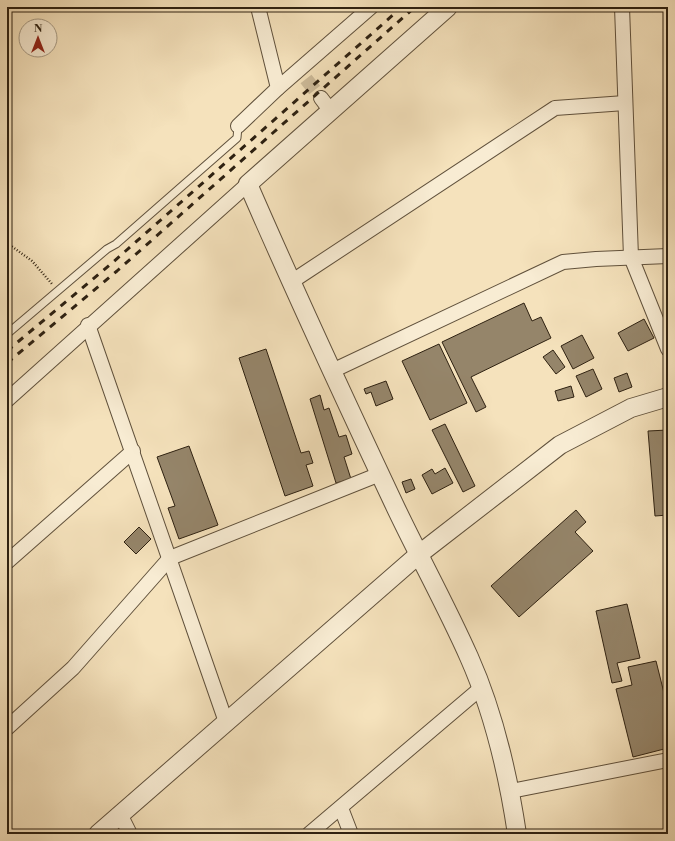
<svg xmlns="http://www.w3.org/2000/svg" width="675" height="841" font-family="'Libre Bodoni',serif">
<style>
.building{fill:#95856a;stroke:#2e2111}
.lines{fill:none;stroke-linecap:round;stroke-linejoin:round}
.minor-tunnel{stroke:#cdbb9a;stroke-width:14;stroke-dasharray:14 7;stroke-linecap:butt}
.service-casing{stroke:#60513c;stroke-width:9}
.minor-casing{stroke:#60513c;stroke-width:16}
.tertiary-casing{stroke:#60513c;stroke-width:20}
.path{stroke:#2e2111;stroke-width:2.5;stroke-dasharray:1 2;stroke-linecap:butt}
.service{stroke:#f8ecd3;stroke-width:7}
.minor{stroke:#f8ecd3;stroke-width:14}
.tertiary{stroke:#f8ecd3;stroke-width:18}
.rail{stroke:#2e2111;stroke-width:3;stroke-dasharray:7 7;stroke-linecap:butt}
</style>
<rect width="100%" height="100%" fill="#f5e2bc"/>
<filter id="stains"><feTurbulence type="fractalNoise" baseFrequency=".005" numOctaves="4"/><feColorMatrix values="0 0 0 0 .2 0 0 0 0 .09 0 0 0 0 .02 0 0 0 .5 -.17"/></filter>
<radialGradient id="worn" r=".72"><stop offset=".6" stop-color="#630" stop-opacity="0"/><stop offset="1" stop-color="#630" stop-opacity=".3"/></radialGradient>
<g class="building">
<path d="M524 303 532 321 541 317 551 338 471 377 486 407 476 412 442 342Z"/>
<path d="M644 319 654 338 628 351 618 333Z"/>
<path d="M582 335 594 358 573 369 561 346Z"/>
<path d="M439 344 467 403 430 420 402 361Z"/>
<path d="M266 349 301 453 309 451 313 463 306 465 313 486 285 496 239 358Z"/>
<path d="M553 350 565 367 556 374 543 357Z"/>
<path d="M593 369 602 389 586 397 576 376Z"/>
<path d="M627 373 632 387 619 392 614 378Z"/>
<path d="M386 381 393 399 376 406 371 392 366 394 364 389Z"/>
<path d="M571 386 574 397 558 401 555 391Z"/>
<path d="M320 395 324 410 329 408 339 437 346 435 352 454 344 457 351 479 336 483 310 399Z"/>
<path d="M445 424 475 486 463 492 432 430Z"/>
<path d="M668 430V515L655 516 648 431Z"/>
<path d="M189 446 218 525 179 539 168 508 175 506 157 457Z"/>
<path d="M445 468 453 483 432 494 422 475 432 469 435 474Z"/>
<path d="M411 479 415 489 406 493 402 482Z"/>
<path d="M576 510 586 522 575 532 593 551 519 617 491 586Z"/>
<path d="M139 527 151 539 136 554 124 542Z"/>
<path d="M627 604 640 658 617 663 622 681 612 683 596 611Z"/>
<path d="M656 661 668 709V748L633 757 616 689 632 685 628 667Z"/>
</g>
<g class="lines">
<path class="minor-tunnel" d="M306 79 321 98"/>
<defs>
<path id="service" d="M7 334 107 249 116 244 237 138 238 126"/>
<g id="minor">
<path d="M258 7 278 88 371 7"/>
<path d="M622 7 631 257 668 349"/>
<path d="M321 98 330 110"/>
<path d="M238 126 278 88"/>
<path d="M291 282 555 108 625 103"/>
<path d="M88 325 226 722"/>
<path d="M332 371 563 262 596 259 668 256"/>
<path d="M7 400 248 184"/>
<path d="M7 562 133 451"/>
<path d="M7 728 73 668 170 558 380 474"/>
<path d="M511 791 668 760"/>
<path d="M341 808 351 834"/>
<path d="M120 814 130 834"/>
<path d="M309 834 481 688"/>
</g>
<g id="tertiary">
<path d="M448 7 248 184C295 292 344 398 394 504 418 555 446 605 469 657 494 713 508 774 517 834"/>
<path d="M98 834 418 555 560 445 631 408 668 397"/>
</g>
</defs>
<use href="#service" class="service-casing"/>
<use href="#minor" class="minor-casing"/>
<use href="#tertiary" class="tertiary-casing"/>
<path class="path" d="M7 243 32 261 52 284"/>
<use href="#service" class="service"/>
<use href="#minor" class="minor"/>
<use href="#tertiary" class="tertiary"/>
<g class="rail">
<path d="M7 351 112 263 402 7"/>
<path d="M7 363 117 271 415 7"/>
</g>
</g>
<rect width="675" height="841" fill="none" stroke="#f5e2bc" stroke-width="24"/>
<rect x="8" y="8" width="659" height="825" fill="none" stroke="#2e2111" stroke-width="2"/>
<rect x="12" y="12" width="651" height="817" fill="none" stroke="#2e2111"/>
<g transform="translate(38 38)"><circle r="19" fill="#f8ecd3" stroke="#a79b85"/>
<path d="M0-3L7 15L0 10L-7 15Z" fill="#8f2418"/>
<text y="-6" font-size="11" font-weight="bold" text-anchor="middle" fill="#2e2111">N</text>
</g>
<rect width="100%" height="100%" filter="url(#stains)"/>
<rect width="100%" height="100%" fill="url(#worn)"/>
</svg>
